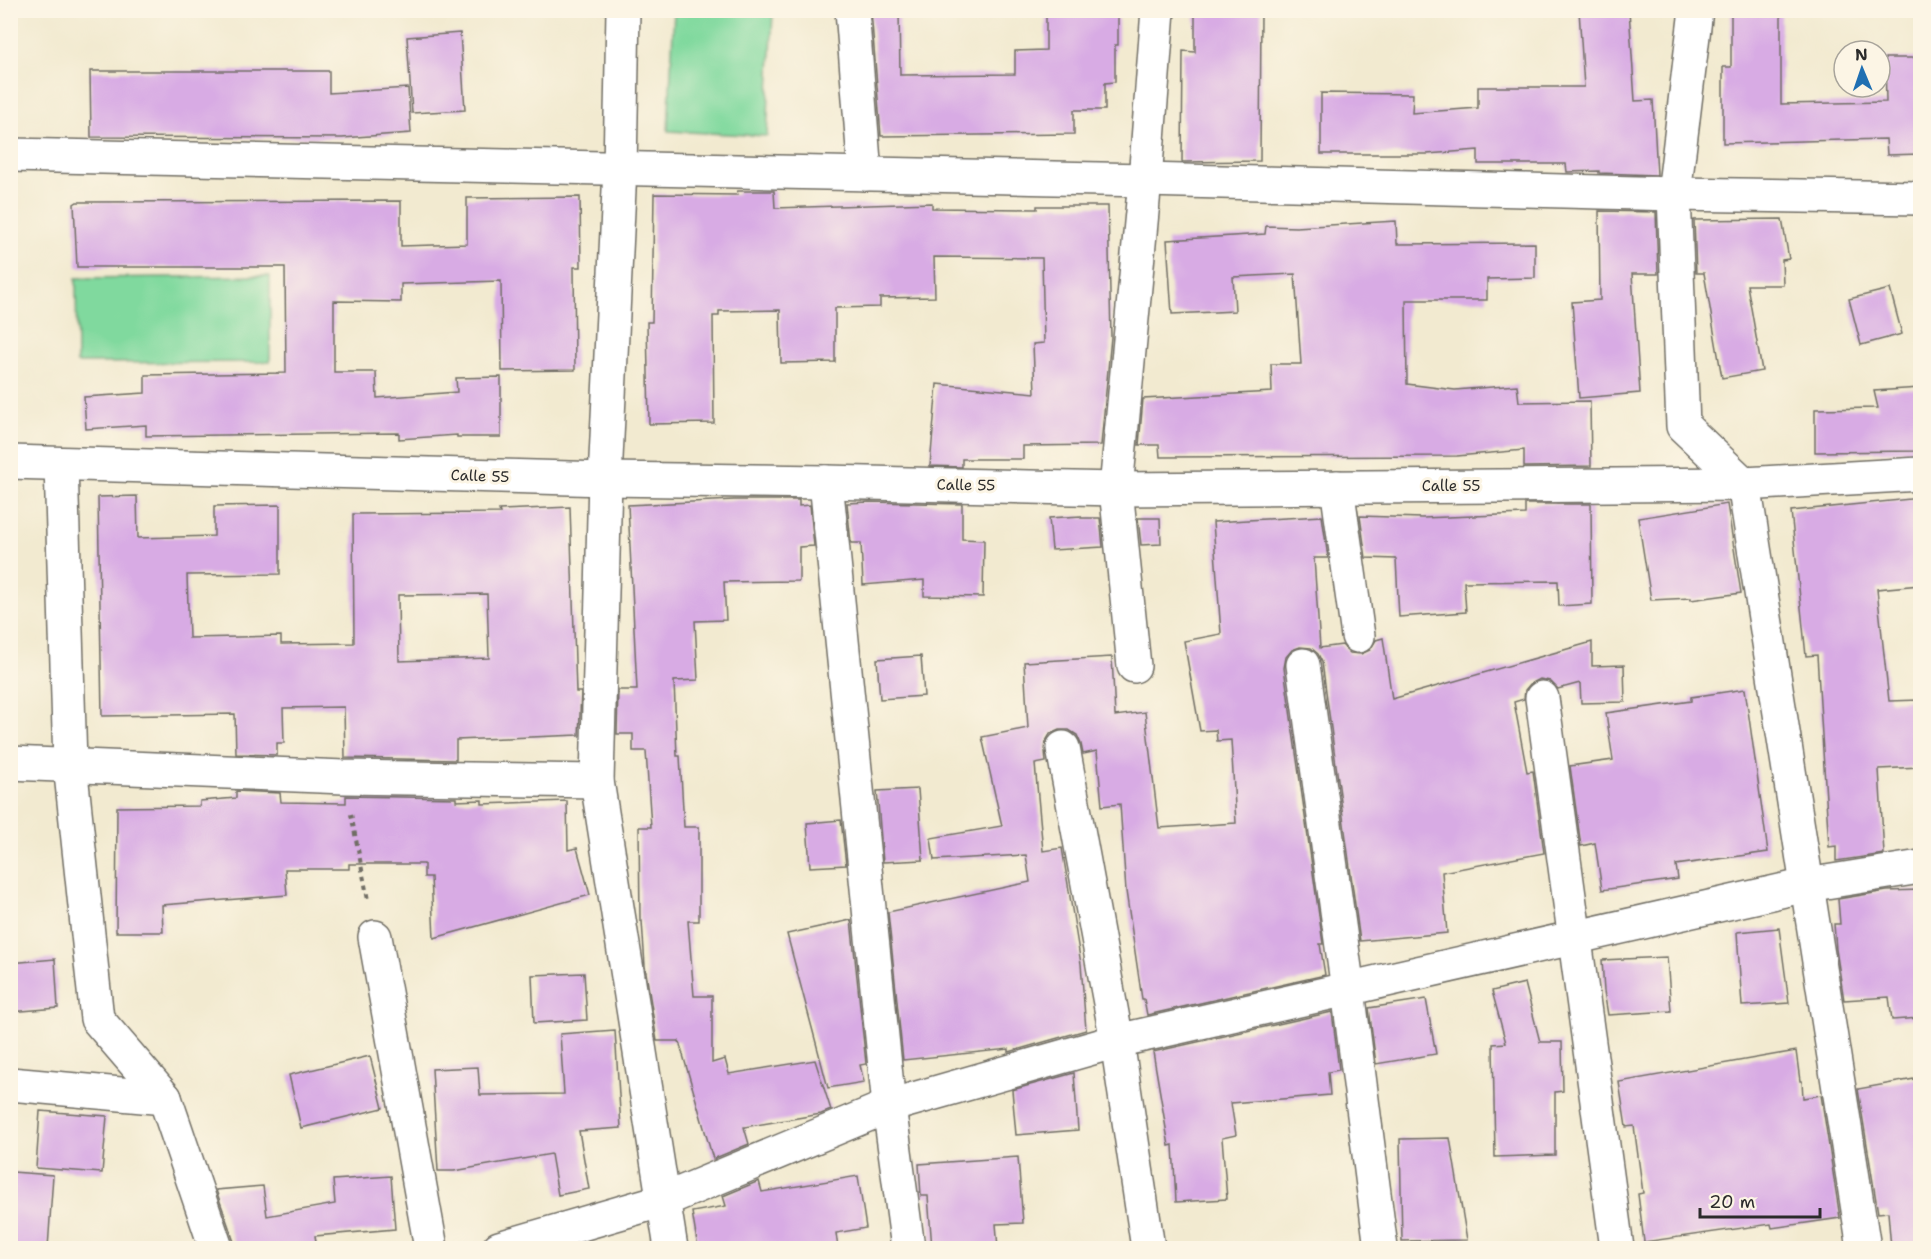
<svg xmlns="http://www.w3.org/2000/svg" width="1931" height="1259" font-family="'Shantell Sans',sans-serif">
<style>
.green{fill:#80d99e;stroke:#568264;stroke-width:1.5}
.building{fill:#d8abe4;fill-rule:evenodd}
.lines{fill:none;stroke-linecap:round;stroke-linejoin:round}
.street-casing{stroke:#716e65;stroke-width:36}
.path{stroke:#716e65;stroke-width:4;stroke-dasharray:4.5 4.5;stroke-linecap:butt}
.street{stroke:#fff;stroke-width:33}
.labels{text-anchor:middle;dominant-baseline:central;stroke-width:6;stroke-linejoin:round;paint-order:stroke}
.street-label{font-size:15px;fill:#2b2b2b;stroke:#fcf5e5}
</style>
<rect width="100%" height="100%" fill="#fcf5e5"/>
<filter id="ink" filterUnits="userSpaceOnUse"><feTurbulence type="fractalNoise" baseFrequency=".0167" numOctaves="2"/><feDisplacementMap in="SourceGraphic" scale="12" xChannelSelector="R" yChannelSelector="G"/><feConvolveMatrix kernelMatrix="1 2 1 2 8 2 1 2 1" color-interpolation-filters="sRGB"/></filter>
<filter id="wash" filterUnits="userSpaceOnUse"><feTurbulence type="fractalNoise" baseFrequency=".008" numOctaves="4" result="noise"/><feDisplacementMap in="SourceGraphic" scale="24" xChannelSelector="R" yChannelSelector="G"/><feGaussianBlur stdDeviation="1.35" result="paint"/><feColorMatrix in="noise" values="0 0 0 0 0 0 0 0 0 0 0 0 0 0 0 0 0 1.4 0 .05"/><feComposite in="paint" operator="in"/></filter>
<g filter="url(#wash)">
<rect width="100%" height="100%" fill="#f2ead0"/>
<g class="green">
<path d="M674 11H773L767 136 668 131Z"/>
<path d="M270 276V362L77 363 76 278Z"/>
</g>
<g id="blocks">
<g class="building">
<path d="M871 10H899L900 75 1015 74V51L1046 50V10H1118V45H1115V82L1105 83V110H1074V134L881 136Z"/>
<path d="M1195 10H1261L1260 161 1182 162 1183 51 1195 52Z"/>
<path d="M1579 10H1629L1635 101 1653 100 1657 175 1599 173V171L1567 172 1566 164H1478V150L1427 154H1321V93L1413 94 1412 113 1478 108V87H1584Z"/>
<path d="M1731 10H1781V104L1886 102 1885 58H1920V154L1887 155 1886 139 1723 143V67H1731Z"/>
<path d="M460 33 465 110 412 113 407 37Z"/>
<path d="M90 71H329V93L408 88 411 133 342 138 91 137Z"/>
<path d="M737 191H774L775 208 932 203V208L1037 209V206H1108L1111 337 1101 445 1023 446V459H962V467L930 466 937 384 1035 393 1033 344 1044 343 1042 258 934 257 935 297 880 298V307L835 308V362L781 363 780 310 719 311V316H713L714 423 649 424 647 322H652L654 194 738 195Z"/>
<path d="M580 197 581 267H574L575 370 502 371 501 281 401 284V302L334 301V372H376L377 398 457 392 456 378 501 377V437H457V435L399 439V433L146 436V425L86 429 84 397 145 393V375L286 373 285 267H77L74 204 77 202 401 201V246L467 244V198Z"/>
<path d="M1599 211 1656 212 1658 274H1632L1640 393 1579 398 1572 302 1600 300Z"/>
<path d="M1782 219 1789 259 1782 260 1783 285H1747L1762 371 1722 378 1704 273H1696L1694 220Z"/>
<path d="M1396 221 1397 244 1535 243V278L1487 279V300H1406L1407 384 1455 390 1517 385 1519 402 1590 401 1591 466 1524 467V450L1457 456 1160 457 1159 445H1139L1143 399 1272 392 1271 364H1301L1295 274 1233 277 1235 311 1172 314 1167 240 1265 234 1266 226 1296 227Z"/>
<path d="M1890 289 1902 334 1861 345 1849 299Z"/>
<path d="M1920 388V451L1815 452V409L1878 408 1874 391Z"/>
<path d="M137 496 138 538 214 536V506L280 505V574L187 575 189 638 281 636V644L354 643 353 514 500 513 499 510 570 507 576 692H581L579 735 456 740V760L345 758 344 707 283 708 284 743H277V755L236 754 235 714 102 716 98 497ZM487 594 489 658 399 661 398 595Z"/>
<path d="M1920 498V585L1877 589 1889 701 1920 700V767L1879 769 1884 854 1836 861V846L1829 847 1817 655 1806 656 1791 511Z"/>
<path d="M734 500H799V506L810 505 814 546 799 547V581L724 582 726 620 695 621 698 680 674 681 677 756H680L684 827H699V921H688L694 996H712V1063L725 1059 729 1074 815 1060 831 1110 821 1114 744 1127 749 1144 713 1159 679 1041H657L645 966 642 921H640L639 827H651L646 751H633V734H617L618 690H637L628 505Z"/>
<path d="M869 502 962 504V539L984 540 983 597 924 596V580L863 585 861 543H851L847 503Z"/>
<path d="M1525 504H1591L1592 604 1559 606 1558 581 1464 582 1466 612 1399 617 1396 559 1366 558 1360 516 1422 518 1525 514Z"/>
<path d="M1727 504 1741 593 1691 600V598L1651 600 1638 518Z"/>
<path d="M1081 516V518H1100L1103 547 1052 550 1049 518Z"/>
<path d="M1322 516 1328 558H1314L1320 648 1342 645 1350 653 1361 654 1370 650 1376 640 1383 638 1392 699 1592 642V666L1624 665 1625 702 1581 703 1580 683 1558 689 1550 681 1540 679 1530 684 1525 690 1524 699 1514 702 1527 772 1533 771 1544 853 1442 872 1447 933 1360 941 1322 662 1318 654 1311 648 1300 647 1292 650 1286 657 1284 668 1323 944H1320L1325 975 1147 1015 1144 999H1142L1126 891 1120 804 1102 806 1097 751 1083 754 1081 744 1077 735 1069 730H1059L1050 734 1046 741 1045 751 1046 762 1035 764 1043 851 1062 848 1081 964 1086 1030 1009 1052V1049L903 1060 888 912 1030 882 1026 855 934 860 931 838 1002 826 982 737 1028 728 1024 662 1112 657 1115 716 1145 712 1159 828 1236 823 1231 740 1217 741 1216 730 1200 731 1184 641 1221 634 1213 522Z"/>
<path d="M1138 518H1160L1161 544 1141 545Z"/>
<path d="M921 656 924 696 880 699 877 659Z"/>
<path d="M1745 689 1768 852 1676 865 1678 879 1602 890 1595 843 1581 846 1570 766 1613 760 1606 713 1691 701V697Z"/>
<path d="M918 789 923 860 883 862 877 791Z"/>
<path d="M236 791 280 793 281 802 346 803V796L456 798V801L482 800V804L567 801 568 850 577 848 590 895 434 938 431 877H424V864H349V869H285L287 895 162 905 163 932H116L117 807 200 806V801L236 798Z"/>
<path d="M841 820 846 865 810 867 807 823Z"/>
<path d="M1920 890V1018L1892 1020 1889 997 1844 1000 1836 949 1834 924H1840L1838 899 1887 891Z"/>
<path d="M851 920 866 1064 860 1065 864 1082 828 1088 787 934Z"/>
<path d="M1779 928 1789 1003 1742 1006 1737 932Z"/>
<path d="M1667 957 1671 1011 1608 1015 1604 991 1602 960Z"/>
<path d="M55 959 58 1008 10 1012V963Z"/>
<path d="M584 973 587 1020 534 1023 532 975Z"/>
<path d="M1525 983 1540 1042H1562L1563 1091 1555 1092V1155L1495 1157 1493 1044 1506 1043 1492 991Z"/>
<path d="M1426 999 1436 1054 1376 1064 1369 1008Z"/>
<path d="M1332 1012 1339 1070 1328 1072 1330 1095 1231 1103 1236 1135 1222 1138 1227 1199 1176 1202 1173 1145 1169 1146 1153 1052Z"/>
<path d="M615 1030 621 1128 579 1131 589 1189 558 1195 551 1154 454 1171H438L432 1069 478 1067 480 1095 564 1094 560 1034Z"/>
<path d="M1796 1051 1800 1081H1802L1803 1098 1821 1095 1840 1218 1772 1228 1771 1224 1644 1242 1638 1194 1643 1193 1634 1126 1626 1127 1619 1082Z"/>
<path d="M370 1056 383 1108 301 1128 289 1075Z"/>
<path d="M1074 1073 1078 1130 1016 1135 1012 1090Z"/>
<path d="M1920 1078V1248H1891L1888 1212 1878 1213 1858 1089Z"/>
<path d="M40 1111 107 1116 102 1173 36 1168Z"/>
<path d="M1450 1138 1467 1240 1402 1241 1400 1139Z"/>
<path d="M1018 1157 1023 1223 996 1224 998 1248H932L928 1196H921L919 1164Z"/>
<path d="M12 1172 53 1175 48 1248H10Z"/>
<path d="M391 1176 395 1229 315 1236 317 1248H234V1242L216 1190 263 1186 267 1216 335 1204 333 1180Z"/>
<path d="M858 1176 866 1228 836 1233 838 1248H698L692 1212 726 1206 723 1196 759 1181 762 1192Z"/>
</g>
</g>
</g>
<g filter="url(#ink)">
<use href="#blocks" fill-opacity="0" stroke="#716e65" stroke-width="1.5"/>
<g class="lines">
<defs>
<g id="street">
<path d="M623 10 620 169 605 479 597 781 671 1248"/>
<path d="M852 10 865 174"/>
<path d="M1696 10 1674 194 1683 426 1744 484 1864 1248"/>
<path d="M10 155 1145 180 1674 194 1920 198"/>
<path d="M10 462 605 479 826 482 1116 489 1744 484 1920 474"/>
<path d="M61 464 70 764 97 1019 165 1098 216 1248"/>
<path d="M826 482 889 1106 908 1248"/>
<path d="M1337 487 1358 636"/>
<path d="M1303 665 1348 990 1381 1248"/>
<path d="M1134 666 1116 489 1145 180 1158 10"/>
<path d="M1542 698 1617 1248"/>
<path d="M1063 748 1117 1041 1148 1248"/>
<path d="M10 763 344 777 597 781"/>
<path d="M375 937 431 1248"/>
<path d="M10 1084 165 1098"/>
<path d="M499 1248 664 1200 889 1106 1117 1041 1807 885 1920 867"/>
</g>
</defs>
<use href="#street" class="street-casing"/>
<path class="path" d="M351 814 368 900"/>
<use href="#street" class="street"/>
</g>
</g>
<g class="labels">
<g class="street-label">
<text transform="translate(480 476) rotate(2)">Calle 55</text>
<text transform="translate(966 485) rotate(1)">Calle 55</text>
<text x="1451" y="486">Calle 55</text>
</g>
</g>
<rect width="1931" height="1259" fill="none" stroke="#fcf5e5" stroke-width="36"/>
<g transform="translate(1862 69) rotate(358)"><circle r="28" fill="#fcf5e5" stroke="#a8a49b" stroke-width="1.5"/>
<path d="M0-4.5L10 22L0 15L-10 22Z" fill="#1f6fb2"/>
<text y="-9" font-size="16" font-weight="bold" text-anchor="middle" fill="#2b2b2b">N</text>
</g>
<path d="M1700 1208v9h120v-9" fill="none" stroke="#2b2b2b" stroke-width="3"/>
<text x="1709" y="1208" font-size="18" fill="#2b2b2b" stroke="#fcf5e5" stroke-width="4.5" paint-order="stroke">20 m</text>
</svg>
